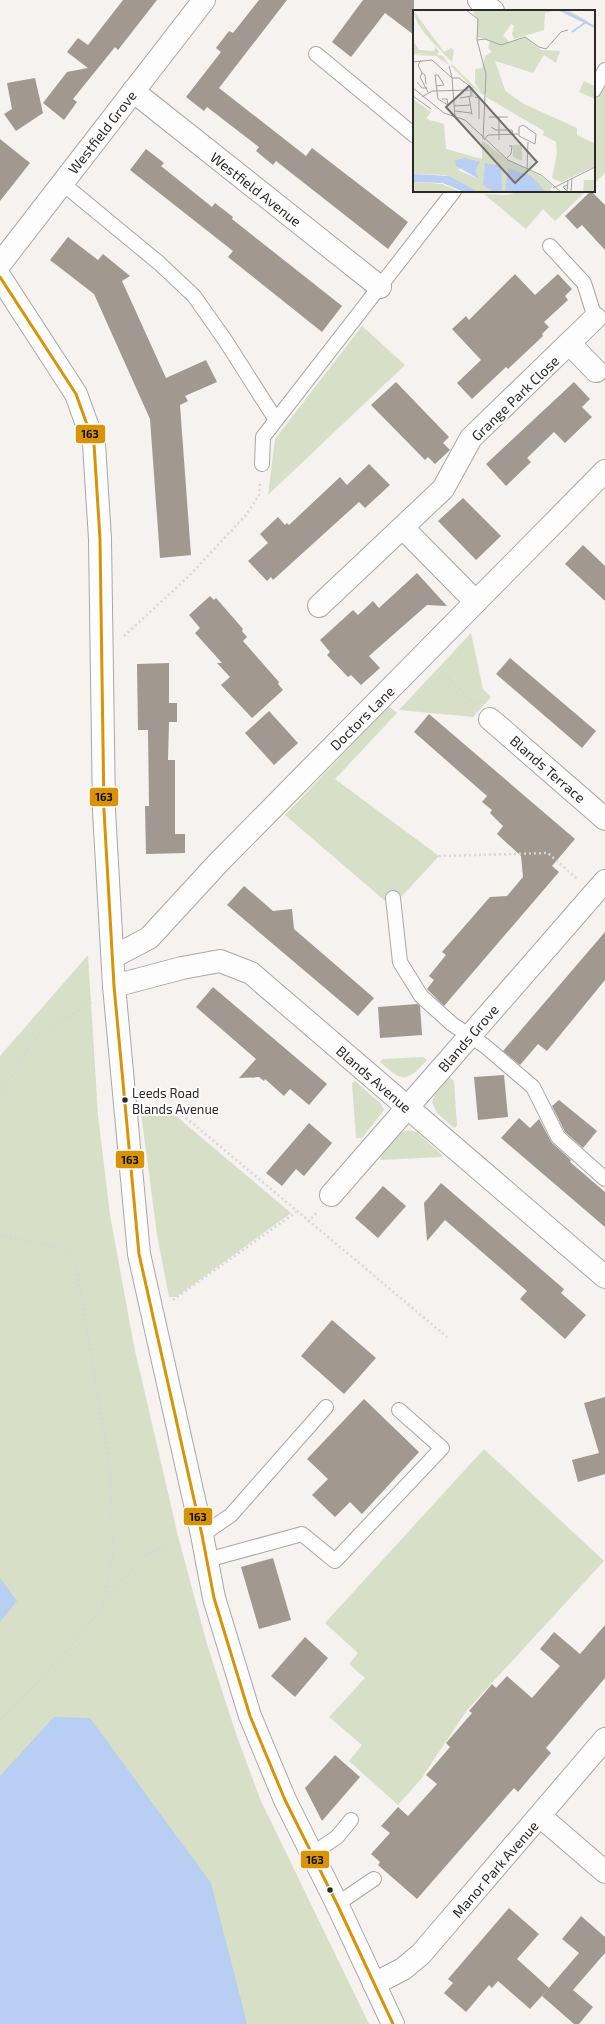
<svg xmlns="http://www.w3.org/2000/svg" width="605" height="2024" font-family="'Exo 2',sans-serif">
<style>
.green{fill:#d8dfc7}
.water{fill:#b8cef2}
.building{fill:#a1988f}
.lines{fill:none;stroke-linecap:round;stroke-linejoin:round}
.service-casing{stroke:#a9a7a5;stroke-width:16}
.minor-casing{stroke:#a9a7a5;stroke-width:24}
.tertiary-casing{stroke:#a9a7a5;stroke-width:24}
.path{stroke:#d7d7d6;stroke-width:2.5;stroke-dasharray:2 3;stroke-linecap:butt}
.service{stroke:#fefdfd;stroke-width:14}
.minor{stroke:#fefdfd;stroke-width:22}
.tertiary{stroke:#fefdfd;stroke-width:22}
.bus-1-casing{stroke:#fff;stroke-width:6}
.bus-1{stroke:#d89306;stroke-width:3}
.bus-dot{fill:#2b2a29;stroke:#fff;stroke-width:1.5}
.labels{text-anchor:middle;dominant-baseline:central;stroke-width:4;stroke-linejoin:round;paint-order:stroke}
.bus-label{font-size:13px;fill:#2b2a29;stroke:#fff;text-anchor:start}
.street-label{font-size:14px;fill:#2b2a29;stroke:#fff}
.inset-river{fill:none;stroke:#b8cef2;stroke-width:2}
.inset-road{fill:none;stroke:#a4a2a0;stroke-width:1}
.view{fill:#72706f;fill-opacity:0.15;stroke:#72706f;stroke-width:2}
.inset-edge{fill:none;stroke:#2b2a29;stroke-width:2}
.line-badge{stroke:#fff;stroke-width:1.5}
.pale-badge-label{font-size:11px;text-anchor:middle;font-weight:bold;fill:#111}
</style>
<rect width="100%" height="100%" fill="#f5f2f0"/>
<g class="green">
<path d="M605 85V173L594 184V100Z"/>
<path d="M523 191H586L555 221 543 209 526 229 484 194 507 195Z"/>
<path d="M362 326 405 365 268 495 275 439Z"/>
<path d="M471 633 483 689 491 697 473 717 399 710Z"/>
<path d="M389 706 397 713 335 779 439 856 401 897 384 900 285 815Z"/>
<path d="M88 955 98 1115 110 1215 134 1346 178 1536 207 1644 236 1734 261 1801 369 2024H0V1056Z"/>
<path d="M423 1057 427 1060C406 1083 403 1082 380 1062L383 1059Z"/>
<path d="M449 1077 454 1081 457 1126 454 1128 437 1113 432 1102 435 1094Z"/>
<path d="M355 1081 381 1104 384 1110 362 1138H356L352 1083Z"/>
<path d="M170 1111 291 1213 176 1297H169L157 1235 141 1113Z"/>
<path d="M407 1130 417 1132 442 1155 443 1157 381 1160 380 1155 398 1134Z"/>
<path d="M484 1449 604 1561 467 1710 421 1779 398 1805 349 1761 362 1745 329 1717 365 1678 349 1664 358 1653 325 1623Z"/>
</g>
<g class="water">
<path d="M0 1578 17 1601 0 1622Z"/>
<path d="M54 1717 90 1718 211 1883 247 2024H0V1776Z"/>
</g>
<g class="building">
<path d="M123 0H157L118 50 115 47 73 99 77 102 64 120 43 103 67 72 88 68 67 52 78 38 88 45Z"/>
<path d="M259 0H287L219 88 306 156 312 148 408 222 388 249 276 161 273 165 256 151 259 147 207 107 204 111 186 97 221 52 216 48 229 31 233 33Z"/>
<path d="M363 0H414V35L385 13 351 57 332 42Z"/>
<path d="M35 78 43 113 16 131 4 114 12 109 7 83Z"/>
<path d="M0 139 30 163 0 201Z"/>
<path d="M146 149 164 163 161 166 212 207 215 203 233 217 232 219 342 306 322 332 228 257 233 251 130 170Z"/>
<path d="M591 191 605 205V250L582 225 577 229 565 216Z"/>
<path d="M68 237 98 260 103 254 130 276 122 281 166 378 206 360 217 382 185 396 188 401 180 405 191 555 160 558 150 419 94 294 50 260Z"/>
<path d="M515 274 535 295 558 274 572 289 565 296 568 300 544 322 549 327 542 334 543 336 508 369 506 367 472 399 457 383 481 360 452 329 466 316 469 320Z"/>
<path d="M396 382 449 437 443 443 450 450 435 464 428 457 425 460 371 405Z"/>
<path d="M574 382 590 399 582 407 592 417 565 443 554 432 527 458 531 462 506 486 486 464Z"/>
<path d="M369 464 390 485 365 508 359 502 273 580 271 577 267 581 248 561 268 543 260 534 278 517 285 525 287 523 289 525 340 477 347 485Z"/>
<path d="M463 498 501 536 476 560 438 521Z"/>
<path d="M583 545 605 566V601L565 564Z"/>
<path d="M417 573 447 606 427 605 369 656 380 668 361 685 351 675 348 677 327 655 330 652 320 640 353 610 358 615 373 601 379 608Z"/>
<path d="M210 596 214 600 216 598 243 629 242 631 247 637 243 641 279 682 278 684 283 690 252 718 221 685 230 677 217 663H222L195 633 200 628 189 615Z"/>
<path d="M510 658 596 731 582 748 496 674Z"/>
<path d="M169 663V703H177V722H169L168 760H175V834H185V853L146 854 145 806H149L148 730H138L137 664Z"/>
<path d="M269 711 298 743 274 765 245 733Z"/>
<path d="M429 714 575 839 552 866 559 872 444 1006 427 989 434 980 429 976 446 955 442 952 490 897 507 896 523 877 521 856 497 834 503 826 490 813 492 810 482 802 487 796 414 732Z"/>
<path d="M244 886 273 911 292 909 294 929 374 998 358 1016 227 905Z"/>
<path d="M605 932V980L547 1051 538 1044 520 1065 503 1051Z"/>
<path d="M213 987 327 1084 309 1105 290 1089 284 1096 265 1079 264 1081 259 1077 239 1078 256 1059 196 1007Z"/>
<path d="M417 1004 420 1006 422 1035 380 1038 378 1007Z"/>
<path d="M504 1075 508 1117 478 1120 474 1077Z"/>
<path d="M559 1100 597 1131 583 1148 565 1132 552 1106Z"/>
<path d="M519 1118 530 1128 539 1119 552 1143 571 1160 570 1162 605 1192V1227L501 1138Z"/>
<path d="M309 1123 332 1143 304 1176 296 1169 282 1186 266 1173Z"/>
<path d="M441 1183 564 1289 561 1293 586 1315 565 1339 520 1299 527 1291 445 1220 427 1241 424 1203Z"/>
<path d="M383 1186 406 1206 378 1238 355 1218Z"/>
<path d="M332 1320 376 1358 344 1394 301 1356Z"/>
<path d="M605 1397V1474L578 1482 572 1460 599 1453 584 1403Z"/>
<path d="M364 1399 419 1452 362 1514 350 1502 335 1517 312 1495 328 1479 307 1459Z"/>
<path d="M273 1558 291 1620 259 1629 241 1567Z"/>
<path d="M605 1625V1678L546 1748 551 1753 518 1792 514 1788 417 1899 378 1865 380 1862 371 1854 390 1833 381 1826 398 1807 408 1816 437 1784 426 1775 450 1747 446 1743 472 1713 469 1711 492 1684 496 1688 507 1676 532 1698 560 1666 540 1649 554 1632 580 1654Z"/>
<path d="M305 1637 328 1658 295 1697 271 1676Z"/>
<path d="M335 1755 360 1777 322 1821 305 1788Z"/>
<path d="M509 1908 539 1934 517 1959 549 1988 530 2009 498 1981 492 1988 489 1985 466 2012 444 1993 453 1983 448 1979Z"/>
<path d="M581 1916 605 1937V1953L573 1990 593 2007 579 2024H574L542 1996 579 1953 562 1939Z"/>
</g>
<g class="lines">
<defs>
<g id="service">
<path d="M316 54 414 135"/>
<path d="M594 90 605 70"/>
<path d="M62 183 159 263 194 296 225 340 276 420"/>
<path d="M550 246 584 283 595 318"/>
<path d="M262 464 263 437 454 191"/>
<path d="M393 898 400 962 421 996 452 1024 485 1046 533 1087 558 1137 605 1179"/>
<path d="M202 1535 231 1515 326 1407"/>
<path d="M207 1560 302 1534 335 1561 442 1448 399 1410"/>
<path d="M312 1854 337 1837 351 1820"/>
<path d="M337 1904 374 1879"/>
</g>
<g id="minor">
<path d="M479 0 493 11"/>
<path d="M133 91 380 287"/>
<path d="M0 264 204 0"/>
<path d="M570 344 596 371"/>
<path d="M403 528 476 602"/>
<path d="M319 606 443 489 471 438 595 318"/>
<path d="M490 719 605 819"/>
<path d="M113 957 149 938 219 862 605 471"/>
<path d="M114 986 182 968 220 961 251 973 605 1277"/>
<path d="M331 1195 605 881"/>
<path d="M540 1816 605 1872"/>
<path d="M374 1984 403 1969 421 1954 605 1739"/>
</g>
<path id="tertiary" d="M0 277 76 394 94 444 100 539 104 811 114 986 139 1254 202 1535 214 1598 250 1716 285 1800 337 1904 393 2024"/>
</defs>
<use href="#service" class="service-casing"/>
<use href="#minor" class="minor-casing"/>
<use href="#tertiary" class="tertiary-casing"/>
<g class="path">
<path d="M124 636 188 577 246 515 259 495 260 483"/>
<path d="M441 671 475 704"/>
<path d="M439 856 548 853 577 879"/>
<path d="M0 1093 37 1036 93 1001"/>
<path d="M148 1109H171L190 1121 447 1337"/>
<path d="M308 1222 317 1212"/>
<path d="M0 1236 33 1241 65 1249 76 1266 110 1469 113 1552 102 1607"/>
<path d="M173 1300 296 1212"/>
<path d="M0 1721 73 1644 102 1607 116 1586 147 1554 179 1541"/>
</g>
<use href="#service" class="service"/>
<use href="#minor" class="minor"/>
<use href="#tertiary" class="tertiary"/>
<defs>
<path id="bus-1" d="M0 277 76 394 94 444 100 539 104 811 114 986 139 1254 202 1535 214 1598 250 1716 285 1800 337 1904 393 2024"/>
</defs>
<use href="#bus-1" class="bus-1-casing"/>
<use href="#bus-1" class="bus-1"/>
</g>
<g class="bus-dot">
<circle cx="125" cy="1100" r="3.5"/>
<circle cx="330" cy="1890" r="3.5"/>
</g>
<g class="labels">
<g class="bus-label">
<text x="132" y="1093">Leeds Road<tspan x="132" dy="16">Blands Avenue</tspan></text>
</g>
<g class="street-label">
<text transform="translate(102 132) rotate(-52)">Westfield Grove</text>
<text transform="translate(256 189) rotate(38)">Westfield Avenue</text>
<text transform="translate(515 398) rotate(-44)">Grange Park Close</text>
<text transform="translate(362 718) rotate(-45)">Doctors Lane</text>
<text transform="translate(548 769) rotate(41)">Blands Terrace</text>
<text transform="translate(468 1038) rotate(-49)">Blands Grove</text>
<text transform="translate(374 1079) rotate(41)">Blands Avenue</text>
<text transform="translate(495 1869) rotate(-49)">Manor Park Avenue</text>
</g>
</g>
<g transform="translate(413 10)">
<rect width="182" height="182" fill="#f5f2f0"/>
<path d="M0 0 31 42 38 38 41 40 39 52 12 24 4 12ZM61 0H155L176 12 174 14 144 0 132 3 131 20 101 29 99 24 101 16 98 14 90 26 97 32 112 27 128 40 147 41 143 53 131 45 120 63 82 51 92 80 98 85 111 94 164 118V125L181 133 182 131V156L148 172 143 170 139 168 144 143 143 132 130 125 131 121 73 87 72 91 74 82 72 85 68 83 62 73V59L69 58 72 46 79 42 75 38 77 30 64 27V8L60 3ZM1 32 6 40 21 41 22 37 26 41 24 45 30 46 36 55 23 46 0 45 16 43 0 44ZM37 55 41 56 71 86 60 78 61 86 58 88 59 77ZM171 71 182 76V89L166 82ZM0 89 18 102 13 109 31 114 33 139 69 149V130L92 148 126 165 140 176 137 179 139 182H66L33 165 0 164ZM56 150 66 155 63 160 66 169 45 160ZM100 135H109V151L100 147ZM171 170H182L181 182H170ZM0 172 29 174 48 182H0Z" fill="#d8dfc7" fill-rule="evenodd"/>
<path d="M51 148 67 152 63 160 66 169 43 156 42 151ZM72 153 88 156 89 182H80L70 175ZM95 158 118 166 133 182H92ZM0 164 36 166 66 182H51L30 173 0 172Z" fill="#b8cef2"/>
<path class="inset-river" d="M148 0 182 17M159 22 173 12"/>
<path class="inset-road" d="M53 0 65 9 64 30M8 50 5 55 9 63M0 52 19 50 39 68 42 107M36 56 39 68H46L58 77V86L47 88M4 72 9 78H14M13 74 12 65 9 63 7 67 15 82M23 76 31 75 25 65H22L24 82M0 78 31 103 52 110 95 150 128 165 148 182M24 82 25 89 35 95 34 89H29M0 86 18 99M9 87 19 81 58 80M56 87 59 105M62 87 66 88V109M41 96 57 95M42 101 58 103M76 107H95M86 107V130M110 115 123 124 122 134 106 126V117ZM78 117 83 120H99L100 124M70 129 73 64 64 30 72 29 88 35 112 27 126 37 133 39 148 22 155 20M71 130 75 125 105 124M94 148 98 144 99 136H96M114 159 115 132M154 175 150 177 154 181 155 171 154 170M140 178 182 157M158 182 159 168"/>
<path class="view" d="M56 76 124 152 102 173 33 97Z"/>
<rect width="182" height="182" class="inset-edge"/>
</g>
<g class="line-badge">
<rect x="75" y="424" width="31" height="20" rx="4" fill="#d89306"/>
<rect x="89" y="787" width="30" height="20" rx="4" fill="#d89306"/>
<rect x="115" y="1150" width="30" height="19" rx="4" fill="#d89306"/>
<rect x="183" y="1507" width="30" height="19" rx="4" fill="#d89306"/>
<rect x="300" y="1850" width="30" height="19" rx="4" fill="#d89306"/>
</g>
<g class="pale-badge-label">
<text x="90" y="438">163</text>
<text x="104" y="801">163</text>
<text x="130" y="1164">163</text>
<text x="198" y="1521">163</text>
<text x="315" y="1864">163</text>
</g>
</svg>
